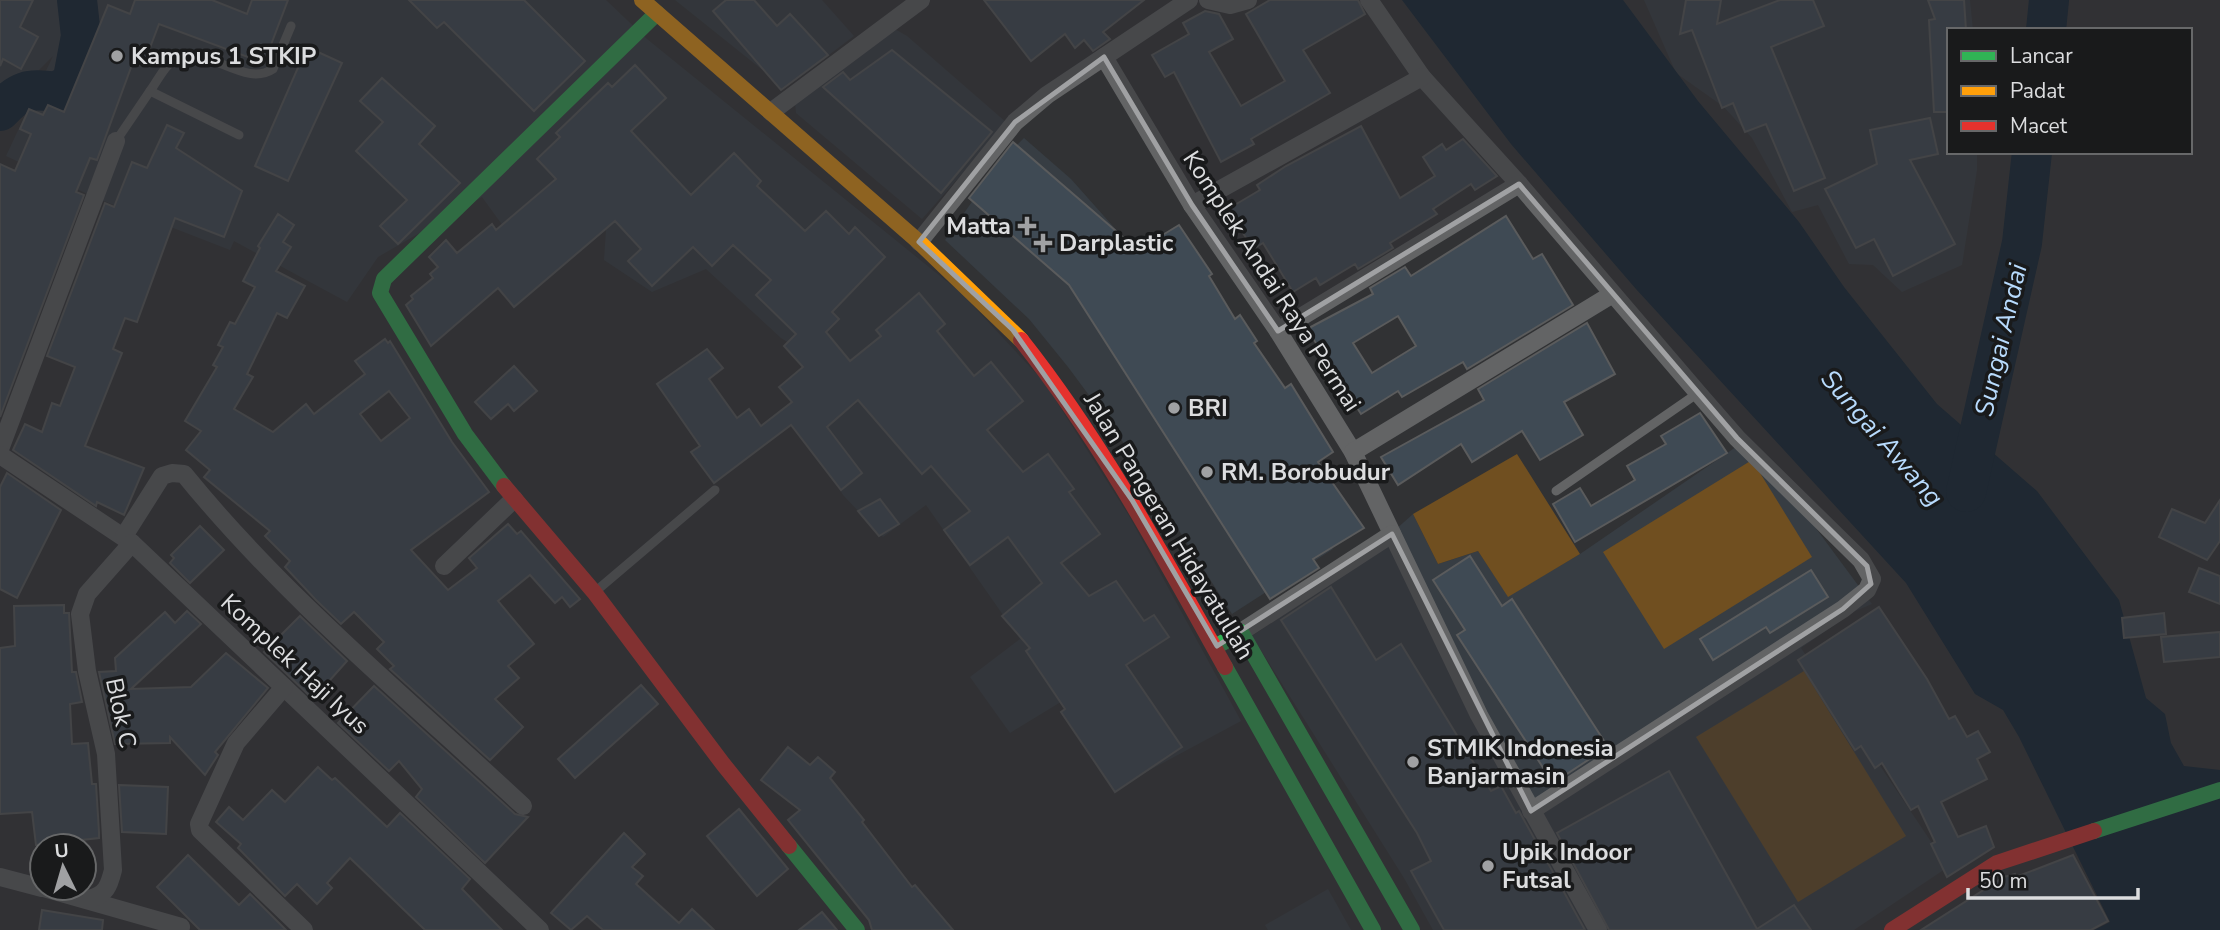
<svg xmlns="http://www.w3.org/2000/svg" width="2220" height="930" font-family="'Nunito Sans',sans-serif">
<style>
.built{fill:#373d43}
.green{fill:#704f20}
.water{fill:#091d2f}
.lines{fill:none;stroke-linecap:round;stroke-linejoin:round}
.river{stroke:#091d2f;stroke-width:40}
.building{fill:#3f4a54;stroke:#5a5b5c;stroke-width:2;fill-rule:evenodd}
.lane{stroke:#636465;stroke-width:9}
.street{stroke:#636465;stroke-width:18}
.fast{stroke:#30b455;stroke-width:16}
.slow{stroke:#ff9f0a;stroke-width:16}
.jam{stroke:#e5322d;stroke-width:16}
.marked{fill:none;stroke:#a0a1a3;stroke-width:5;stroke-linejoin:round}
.poi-dot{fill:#a0a1a3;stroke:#191a1b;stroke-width:2.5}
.labels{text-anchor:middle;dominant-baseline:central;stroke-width:7;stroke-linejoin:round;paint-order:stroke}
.poi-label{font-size:24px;font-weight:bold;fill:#dcdddf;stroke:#191a1b;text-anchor:start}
.street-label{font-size:24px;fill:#dcdddf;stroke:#191a1b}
.water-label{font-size:26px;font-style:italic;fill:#b8dbfd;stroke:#191a1b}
</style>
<rect width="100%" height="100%" fill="#313234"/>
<g class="built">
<path d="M0 0H64V32L79 0H606L647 39 961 293 1044 382 1129 516 1241 721 1120 786 1069 697 1010 733 970 677 1020 639 926 505 883 537 843 495 810 438 857 403 829 369 781 338 706 269 652 292 604 260 606 230 544 282 482 197 378 257 347 302 234 241 230 250 96 198 6 156 53 56 35 74 5 89 0 100Z"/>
<path d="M675 0H822L854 36 785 88Z"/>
<path d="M1644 0H1970L1973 30H1949V152H1977V170L1962 265 1902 292 1873 265 1849 264 1818 205 1792 212 1752 138 1724 107 1676 73Z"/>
<path d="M893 28 907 36 1007 123 922 219 796 113 795 102Z"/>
<path d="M1024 138 1071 179 1135 251 1333 549 1232 614 1117 433 1068 367 1029 319 945 240 1000 162Z"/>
<path d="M1749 438 1872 604 1853 612 1801 648 1948 867 1854 930H1433L1404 878 1252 636 1349 571 1413 514 1438 564 1478 551 1508 596 1580 554Z"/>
<path d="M1328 889 1351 930H1268L1265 925Z"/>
</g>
<g class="green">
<path d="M1517 454 1580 554 1508 597 1478 551 1438 564 1413 514Z"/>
<path d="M1752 460 1812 557 1664 649 1603 552Z"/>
<path d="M1804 671 1906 836 1798 902 1696 737Z"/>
</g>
<path class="water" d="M1402 0H1623L1698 101 1799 222 1844 287 1937 404 2037 491 2119 600 2146 698 2165 714 2171 743 2184 766 2220 770V930H2094L2110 922 2019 737 2003 710 1975 694 1906 583 1636 289 1511 144Z"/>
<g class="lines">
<g class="river">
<path d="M2046 30 2049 0"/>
<path d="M0 111C20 90 27 88 56 92L72 83 81 36 77 0"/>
<path d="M1966 492 2022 243 2032 152"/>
</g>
</g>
<g class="building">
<path d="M0 0H33L20 27 38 37 21 69 3 59 0 66Z"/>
<path d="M135 0H212L247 14 252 0H288L264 63 159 24 143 66 133 62 97 160 90 158 76 192 84 195 0 417V164L15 171 31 134 20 129 29 109 43 115 48 105 64 112 108 5 130 14Z"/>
<path d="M409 0H524L585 61 534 111 444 22 437 28Z"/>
<path d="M726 0H754L777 26 790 14 828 55 781 90 713 11Z"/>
<path d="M984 0H1144L1103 32 1110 39 1093 51 1084 40 1075 48 1065 34 1031 61Z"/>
<path d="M1270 0H1358L1365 14 1303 50 1330 93 1251 139 1254 144 1221 162 1174 72 1165 77 1152 55 1189 34 1183 23 1205 11 1219 14 1233 39 1209 52 1241 106 1285 81 1246 14Z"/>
<path d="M1686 0H1721L1717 24 1780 0H1813L1824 26 1771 47 1825 178 1794 191 1766 124 1745 132 1733 103 1722 108 1692 30 1680 34Z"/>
<path d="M1928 0H1964L1966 30H1949V112H1934L1929 20 1935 19Z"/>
<path d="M307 47 342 63 288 181 255 166Z"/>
<path d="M892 50 992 132 941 193 823 87 843 72 850 80Z"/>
<path d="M635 65 666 98 631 131 691 195 734 153 761 181 757 186 805 231 826 211 849 234 855 227 885 257 832 312 839 319 826 332 850 361 881 336 876 330 919 293 945 324 937 331 974 376 991 362 1023 401 987 430 1023 472 1048 454 1074 489 1069 492 1100 534 1061 563 1089 596 1116 581 1144 621 1154 615 1169 637 1126 665 1182 747 1115 792 1061 712 1065 709 1026 651 1030 648 1002 616 1042 583 1008 537 970 565 944 530 970 511 931 466 922 474 858 400 827 427 862 473 841 490 791 425 714 483 691 452 700 446 657 384 707 349 723 368 709 379 737 418 749 409 761 426 792 402 779 387 803 367 784 346 796 334 756 295 771 280 733 245 712 266 693 247 652 286 628 261 641 249 615 221 514 307 498 288 431 346 406 305 413 299 411 296 433 278 430 274 438 267 429 257 446 240 457 253 492 224 496 230 556 179 537 159 560 137 556 133 608 83 612 87Z"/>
<path d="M382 78 435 126 419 144 460 183 398 244 380 226 407 200 356 151 383 122 360 101Z"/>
<path d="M1930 118 1938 154 1910 160 1955 244 1893 276 1874 239 1856 248 1825 189 1877 164 1870 130Z"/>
<path d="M167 125 184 133 176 148 242 191 224 237 175 218 137 322 125 318 113 349 122 353 85 446 144 468 124 515 97 502 96 506 13 450 25 424 42 432 52 403 60 406 75 367 47 356 105 203 114 207 132 162 147 168Z"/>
<path d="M1361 126 1400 198 1435 176 1423 157 1442 144 1446 150 1463 139 1497 176 1475 190 1471 184 1433 209 1437 214 1390 243 1393 248 1358 269 1355 264 1320 285 1316 278 1293 292 1263 243 1253 249 1228 209 1260 190 1257 185 1286 166Z"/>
<path d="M1013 142 1138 250 1179 225 1212 274 1209 276 1235 319 1240 315 1257 341 1254 343 1285 388 1291 384 1333 452 1318 462 1364 528 1313 559 1319 568 1270 599 1069 285 969 198Z"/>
<path d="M278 214 294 225 283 242 291 247 276 271 305 286 287 318 277 313 247 374 253 377 234 409 273 432 306 404 314 414 365 374 355 361 385 339 388 343 390 341 452 442 489 492 411 550 448 590 477 568 469 558 508 524 517 534 521 531 580 599 570 607 562 597 555 603 530 575 498 601 534 644 508 666 519 678 495 699 523 727 490 760 390 669 394 666 377 649 384 642 354 612 341 624 316 600 285 567 290 561 265 536 270 531 204 477 210 470 186 450 201 431 185 421 217 367 213 365 223 347 218 345 230 322 235 324 255 287 243 281 260 248 258 246ZM389 391 410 418 381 441 360 414Z"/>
<path d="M1506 216 1533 259 1542 254 1573 305 1467 369 1463 362 1402 397 1398 391 1361 414 1307 329 1373 294 1370 288 1405 267 1411 276ZM1398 316 1416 346 1372 373 1353 343Z"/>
<path d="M1587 323 1615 374 1564 402 1583 435 1540 460 1522 431 1472 462 1461 444 1398 485 1381 457 1484 400 1478 389Z"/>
<path d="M514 366 537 391 514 411 508 404 491 419 475 402Z"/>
<path d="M1700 413 1727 453 1575 542 1553 504 1580 488 1591 506 1635 480 1627 466 1666 444 1661 436Z"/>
<path d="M7 473 61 510 17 598 0 589V487Z"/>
<path d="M880 499 899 524 879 536 858 511Z"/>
<path d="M2220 500V541L2207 560 2159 537 2172 509 2205 523Z"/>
<path d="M200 526 224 550 190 583 170 563 174 558 171 555Z"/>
<path d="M1470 556 1502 606 1512 599 1608 747 1553 783 1457 635 1465 630 1433 580Z"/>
<path d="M2199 568 2220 576V604L2189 592Z"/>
<path d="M1811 570 1828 597 1770 633 1766 627 1713 660 1700 639Z"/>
<path d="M1331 587 1376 660 1401 644 1491 791 1501 786 1516 813 1519 811 1585 930H1444L1411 871 1431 861 1417 833 1281 620Z"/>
<path d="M64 605V613H69L72 672H76L82 702 70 704 72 744 88 743 92 784H96L99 832V838L36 845 32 812 0 814V648L15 646 14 606Z"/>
<path d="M1879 607 1927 679 1949 719 1955 716 1967 737 1978 731 1990 752 1977 759 1987 779 1941 802 1958 837 1986 826 1994 847 1947 877 1931 844 1935 842 1918 806 1911 810 1882 763 1875 768 1861 746 1855 750 1798 660Z"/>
<path d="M187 611 201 624 131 689 191 687 226 653 268 688 215 752 218 755 205 775 170 737V743L115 744 99 672 116 671 115 658 165 612 175 623Z"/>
<path d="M2164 613 2166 634 2124 638 2122 618Z"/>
<path d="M300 616 347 661 313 699 264 652Z"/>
<path d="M2220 632V657L2164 662 2161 637Z"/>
<path d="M641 685 658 704 575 778 558 759Z"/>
<path d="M374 686 515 814 528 817 485 863 416 797 422 789 399 761 389 771 338 723Z"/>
<path d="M788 747 810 765 818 757 835 772 830 778 864 820 862 822 912 887 915 885 953 930H872L869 920 788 820 800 810 761 780Z"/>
<path d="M318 767 332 780 335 778 387 827 400 813 470 879 462 889 502 930H425L350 858 327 883 332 888 317 904 297 884 285 896 238 848 241 844 216 822 229 807 243 820 272 790 285 802Z"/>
<path d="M1669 771 1757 929 1794 905 1811 930H1609L1557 833Z"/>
<path d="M119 785 168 787 166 834 122 832Z"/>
<path d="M739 809 788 869 757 896 707 836Z"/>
<path d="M624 833 645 854 632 867 643 876 636 884 679 923 692 909 714 930H603L587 916 571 930 551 913Z"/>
<path d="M188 855 239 905 250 894 286 930H200L157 887Z"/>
<path d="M2073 855 2108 921 2091 930H1921L2004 877 2015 874 2016 877Z"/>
<path d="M42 910 103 920 102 930H39Z"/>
<path d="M822 912 837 930H799Z"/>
</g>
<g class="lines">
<g class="lane">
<path d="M150 91C157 82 164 66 173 61 206 41 243 89 273 69L291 26"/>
<path d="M116 141 150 91 239 135"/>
<path d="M1556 491 1698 393"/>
<path d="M596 591 715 490"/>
</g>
<g class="street">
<path d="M1208 0 1230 5 1248 0"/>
<path d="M1369 0 1422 77 1519 184 1698 393 1737 438 1861 560 1872 579 1867 590 1843 609 1531 811"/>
<path d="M1104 57 1192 205 1278 331 1353 452 1479 715 1598 930"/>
<path d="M771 112 921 0"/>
<path d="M1192 205 1422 77"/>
<path d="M919 242 1015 122 1047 95 1189 0"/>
<path d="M1278 331 1519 184"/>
<path d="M0 449 116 141"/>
<path d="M1353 452 1611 295"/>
<path d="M0 455 132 543 540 930"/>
<path d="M124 536 162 476 172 473 184 474C282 595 409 700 523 806"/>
<path d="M444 566 514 499"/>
<path d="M1241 632 1392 534"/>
<path d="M284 687 236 743 199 824 200 830 304 930"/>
<path d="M0 877 42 888"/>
<path d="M44 888 181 927"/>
<path d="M89 899C106 895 109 886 113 870L106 754 87 671 80 614 87 594 132 543"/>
</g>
<g class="fast">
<path d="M504 486 465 434 380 293 384 279 657 13"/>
<path d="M1217 646 1241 632 1412 930"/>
<path d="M1225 667 1373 930"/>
<path d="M2094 831 2220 790"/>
<path d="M789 846 857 930"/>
</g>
<path class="slow" d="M642 0 919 242 1021 340"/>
<g class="jam">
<path d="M1021 340C1101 441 1162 554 1225 667"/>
<path d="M504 486 594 592 723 764 789 846"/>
<path d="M1892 930 1997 863 2094 831"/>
</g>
</g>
<path d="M0 0H2220V930H0ZM1104 57 1192 205 1278 331 1519 184 1737 438 1867 566 1871 584 1843 609 1531 811 1392 534 1217 646 1132 500 1013 330 919 242 1015 122Z" fill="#313234" fill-opacity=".55" fill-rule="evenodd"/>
<path class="marked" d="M1104 57 1192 205 1278 331 1519 184 1737 438 1867 566 1871 584 1843 609 1531 811 1392 534 1217 646 1132 500 1013 330 919 242 1015 122Z"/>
<g class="poi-dot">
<circle cx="117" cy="56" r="7"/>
<path d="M1023.5 215.5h7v7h7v7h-7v7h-7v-7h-7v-7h7z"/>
<path d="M1039.5 232.5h7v7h7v7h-7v7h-7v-7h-7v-7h7z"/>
<circle cx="1174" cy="408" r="7"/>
<circle cx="1207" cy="472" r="7"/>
<circle cx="1413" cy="762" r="7"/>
<circle cx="1488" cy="866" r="7"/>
</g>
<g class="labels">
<g class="poi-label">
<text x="131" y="56">Kampus 1 STKIP</text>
<text x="1011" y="226" text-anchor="end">Matta</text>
<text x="1059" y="243">Darplastic</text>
<text x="1188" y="408">BRI</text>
<text x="1221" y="472">RM. Borobudur</text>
<text x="1427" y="748">STMIK Indonesia<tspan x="1427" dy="28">Banjarmasin</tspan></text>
<text x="1502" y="852">Upik Indoor<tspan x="1502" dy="28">Futsal</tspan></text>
</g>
<g class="street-label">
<text transform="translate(1272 281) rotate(57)">Komplek Andai Raya Permai</text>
<text transform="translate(1169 526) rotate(59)">Jalan Pangeran Hidayatullah</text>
<text transform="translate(295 664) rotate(43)">Komplek Haji Iyus</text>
<text transform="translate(121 713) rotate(78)">Blok C</text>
</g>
<g class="water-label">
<text transform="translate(2001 340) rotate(-77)">Sungai Andai</text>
<text transform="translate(1882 438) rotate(49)">Sungai Awang</text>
</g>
</g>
<rect x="1947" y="28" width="245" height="126" fill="#191a1b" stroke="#676869" stroke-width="2"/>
<rect x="1961" y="51" width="35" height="10" fill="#30b455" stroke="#676869" stroke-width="2"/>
<text x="2010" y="63" font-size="21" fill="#dcdddf">Lancar</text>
<rect x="1961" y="86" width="35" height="10" fill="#ff9f0a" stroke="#676869" stroke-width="2"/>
<text x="2010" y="98" font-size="21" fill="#dcdddf">Padat</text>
<rect x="1961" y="121" width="35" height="10" fill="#e5322d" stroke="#676869" stroke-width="2"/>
<text x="2010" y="133" font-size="21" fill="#dcdddf">Macet</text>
<g transform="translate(63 867) rotate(355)"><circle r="33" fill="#191a1b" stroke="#676869" stroke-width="2"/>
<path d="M0-5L12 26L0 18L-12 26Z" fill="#a0a1a3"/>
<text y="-10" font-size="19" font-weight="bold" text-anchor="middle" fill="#dcdddf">U</text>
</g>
<path d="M1968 888v10h170v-10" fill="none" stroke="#dcdddf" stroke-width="3.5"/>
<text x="1979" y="888" font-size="21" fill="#dcdddf" stroke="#191a1b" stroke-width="5" paint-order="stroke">50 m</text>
</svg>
